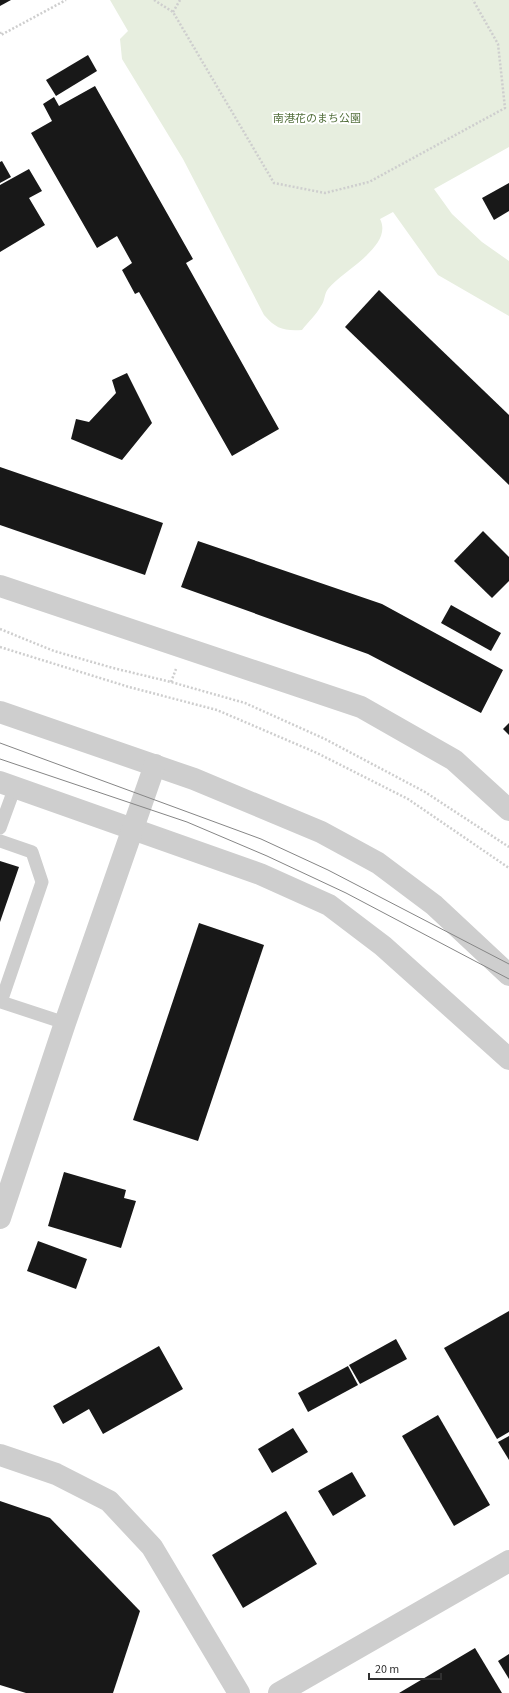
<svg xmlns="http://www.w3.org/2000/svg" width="509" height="1693" font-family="'Source Sans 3','Noto Sans JP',sans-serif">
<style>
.green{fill:#e7eedf}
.building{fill:#181818}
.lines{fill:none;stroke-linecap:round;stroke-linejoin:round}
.path{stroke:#cecece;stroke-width:2.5;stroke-dasharray:2 2;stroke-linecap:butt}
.service{stroke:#cecece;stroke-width:13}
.tertiary{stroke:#cecece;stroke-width:22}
.tram{stroke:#868686;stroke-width:1}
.labels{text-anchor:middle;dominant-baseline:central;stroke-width:4;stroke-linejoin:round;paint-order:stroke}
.park-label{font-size:11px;fill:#536f3c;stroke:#fff}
</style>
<rect width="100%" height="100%" fill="#fff"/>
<path class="green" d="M110 0H509V147L434 189 452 214 482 242 509 261V316L438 275 393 212 380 219C394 246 342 271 328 289 324 294 325 301 321 306 316 315 308 322 302 330 284 331 276 329 264 315L183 159 122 59 120 39 128 31Z"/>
<g class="building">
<path d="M0 0H11L0 6Z"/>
<path d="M88 55 97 71 56 96 46 80Z"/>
<path d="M95 86 193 259 186 263 279 429 232 456 139 292 135 294 122 270 132 263 117 236 97 248 31 133 52 121 43 104 54 97 59 106Z"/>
<path d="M2 161 11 177 0 183V162Z"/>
<path d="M29 169 42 191 29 198 45 225 0 252V185Z"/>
<path d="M509 183V211L494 220 482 198Z"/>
<path d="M379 290 509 415V485L345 327Z"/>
<path d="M127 373 152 423 122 460 71 439 76 419 89 422 116 393 112 380Z"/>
<path d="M0 467 163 523 145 575 0 525Z"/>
<path d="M483 531 509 557V581L492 598 454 561Z"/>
<path d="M198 541 382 604 503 670 481 713 368 654 181 587Z"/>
<path d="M451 605 501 633 491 651 441 623Z"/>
<path d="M509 723V735L503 729Z"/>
<path d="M0 861 19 867 0 922Z"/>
<path d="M199 923 264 945 198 1141 133 1120Z"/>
<path d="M64 1172 126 1190 124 1198 136 1201 121 1248 48 1226Z"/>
<path d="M38 1241 87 1259 76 1289 27 1271Z"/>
<path d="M509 1311V1432L497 1439 444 1348Z"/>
<path d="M396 1339 407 1359 360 1384 349 1365Z"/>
<path d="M159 1346 183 1389 103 1434 89 1409 63 1424 53 1406Z"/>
<path d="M348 1366 358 1385 308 1412 298 1393Z"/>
<path d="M438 1415 490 1505 454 1526 402 1436Z"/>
<path d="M293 1428 308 1452 272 1473 258 1449Z"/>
<path d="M509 1436V1460L498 1442Z"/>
<path d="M352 1472 366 1496 333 1516 318 1491Z"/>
<path d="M0 1501 50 1518 140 1611 113 1693H26L0 1685Z"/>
<path d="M286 1511 317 1564 243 1608 212 1555Z"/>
<path d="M475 1648 502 1693H399Z"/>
<path d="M509 1654V1679L498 1661Z"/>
</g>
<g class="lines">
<g class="path">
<path d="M154 0 173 12 274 183 325 193 369 182 505 108 498 44 473 0"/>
<path d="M173 12 180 0"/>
<path d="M0 32 1 35 66 0"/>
<path d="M0 629 54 651 113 668 171 682 245 703 325 739 425 792 509 847"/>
<path d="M0 647 129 687 217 710 317 753 408 799 509 868"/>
<path d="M171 682 176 669"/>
</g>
<g class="service">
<path d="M0 828 15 787"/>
<path d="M0 841 32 852 42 882 1 1002 65 1023"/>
</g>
<g class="tertiary">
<path d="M0 586 361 707 454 760 509 810"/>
<path d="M0 712 194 779 321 832 378 863 434 905 509 975"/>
<path d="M0 782 260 874 329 905 383 946 509 1059"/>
<path d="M0 1218 65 1023 155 765"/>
<path d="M0 1455 56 1474 109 1501 152 1547 239 1693"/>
<path d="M279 1693 509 1561"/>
</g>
<g class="tram">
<path d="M0 743 261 839 328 870 509 964"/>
<path d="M0 759 187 822 267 856 346 893 509 979"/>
</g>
</g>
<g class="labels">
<g class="park-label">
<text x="317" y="118">南港花のまち公園</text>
</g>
</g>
<path d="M369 1673v6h72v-6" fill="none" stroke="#313131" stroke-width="2"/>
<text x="375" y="1673" font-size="12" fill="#313131" stroke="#ffffff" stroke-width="3" paint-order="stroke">20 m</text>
</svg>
